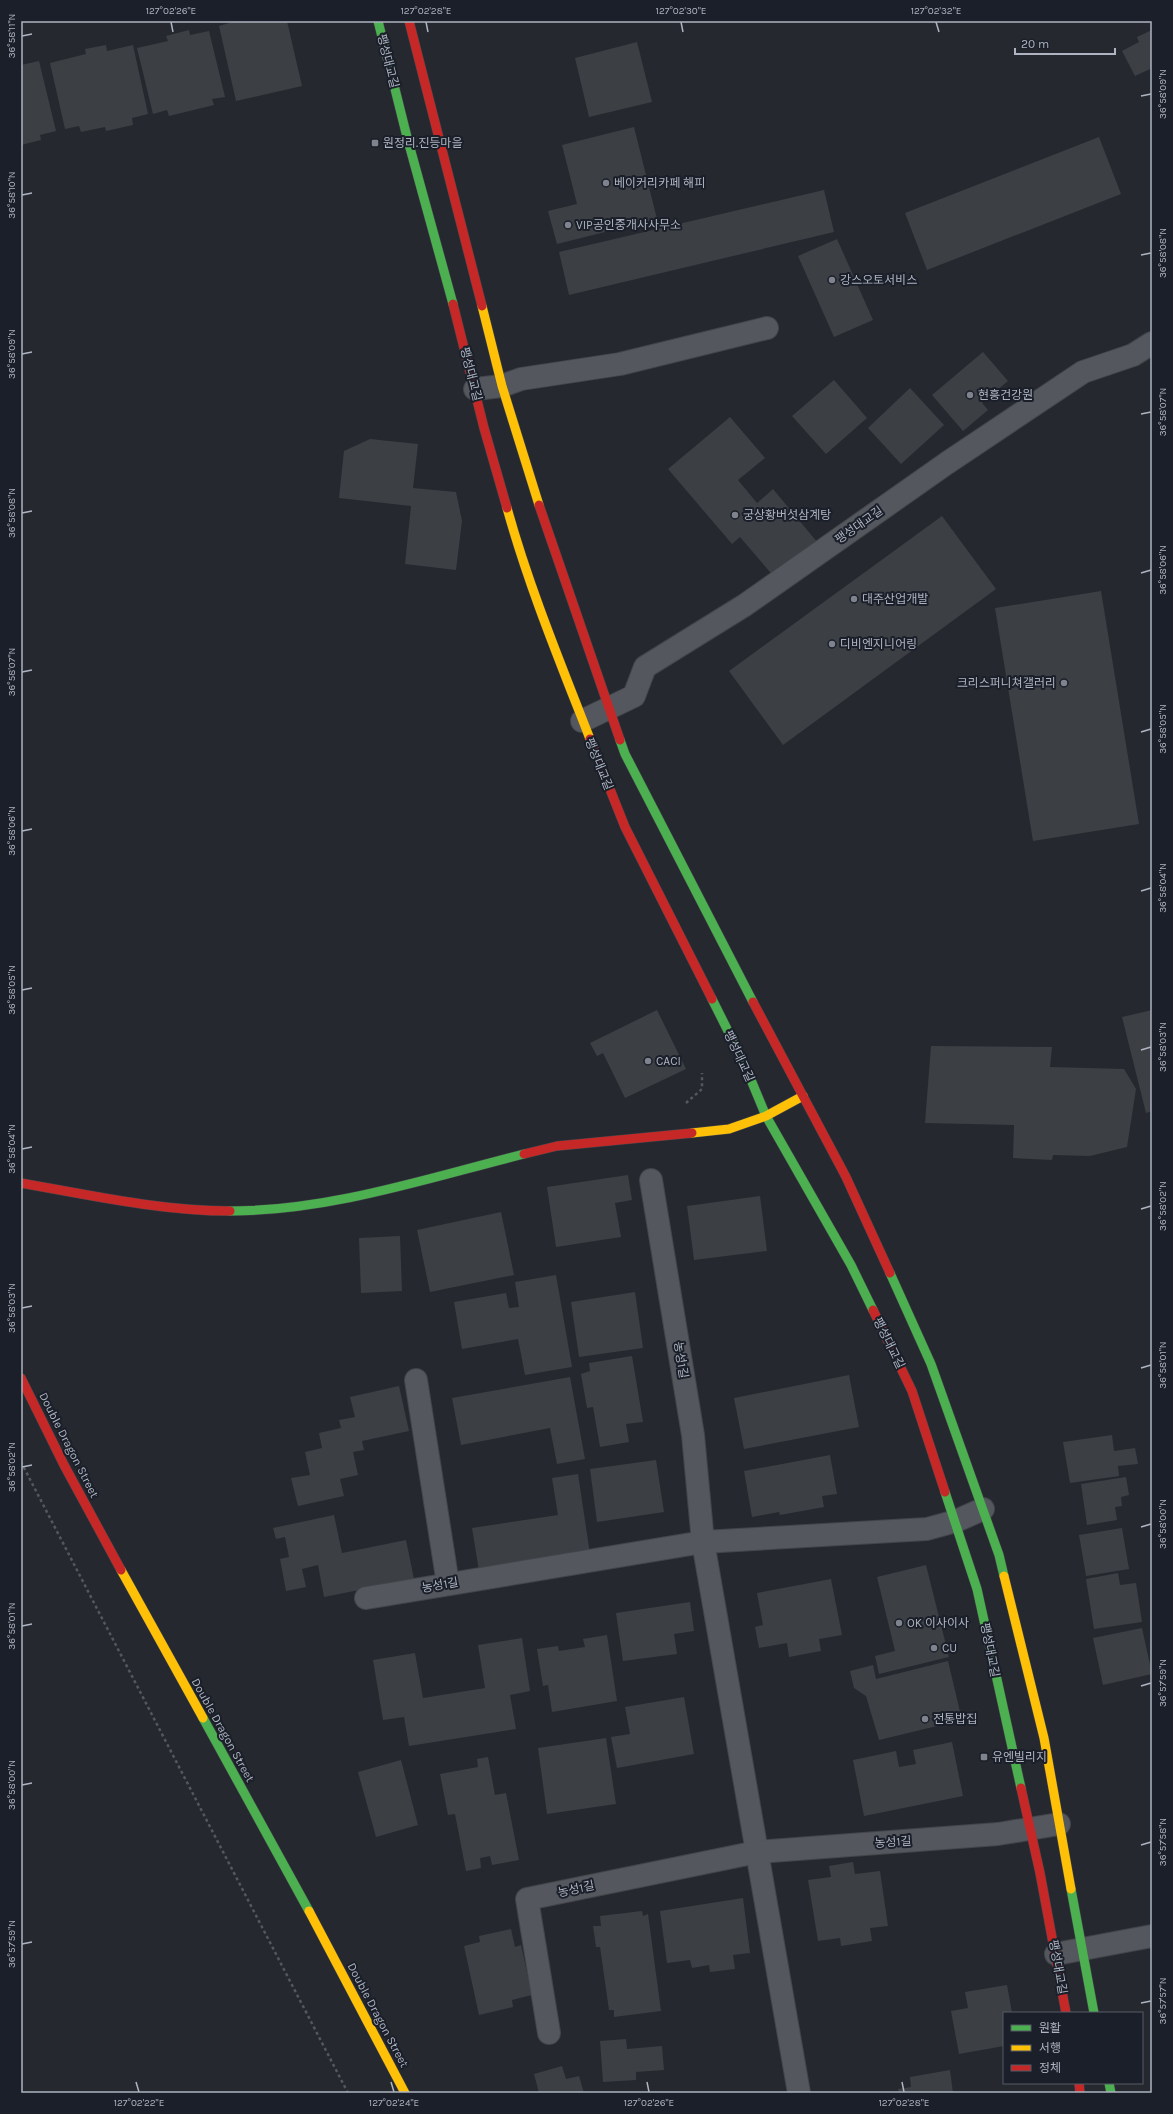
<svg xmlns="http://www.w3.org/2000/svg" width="1173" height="2114" font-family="Karla,'Noto Sans KR',sans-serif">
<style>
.building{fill:#3c3f44}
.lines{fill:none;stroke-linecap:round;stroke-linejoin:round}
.street-casing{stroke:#42454a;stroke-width:24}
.fast-casing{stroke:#42454a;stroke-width:10}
.slow-casing{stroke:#42454a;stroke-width:10}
.jam-casing{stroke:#42454a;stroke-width:10}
.path{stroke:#54575c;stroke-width:2.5;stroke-dasharray:3 3;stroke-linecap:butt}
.street{stroke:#54575e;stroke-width:22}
.fast{stroke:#4caf50;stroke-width:9}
.slow{stroke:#ffc107;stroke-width:9}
.jam{stroke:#c62828;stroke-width:9}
.ticks{fill:none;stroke:#aeb4c1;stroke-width:1.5}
.poi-dot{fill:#7e838e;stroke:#1a1f29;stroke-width:1.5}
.labels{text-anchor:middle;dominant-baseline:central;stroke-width:4;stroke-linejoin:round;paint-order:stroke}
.street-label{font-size:12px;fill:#aeb4c1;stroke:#1a1f29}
.poi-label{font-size:12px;fill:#aeb4c1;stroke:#1a1f29;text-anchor:start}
.neatline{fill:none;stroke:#aeb4c1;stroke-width:1.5}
.ticks-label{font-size:10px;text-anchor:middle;fill:#aeb4c1}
</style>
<rect width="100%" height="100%" fill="#25292f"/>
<g class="building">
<path d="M236 21H287L302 86 236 101 219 26Z"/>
<path d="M189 30 190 35 209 31 225 97 212 99 214 105 169 116 167 110 153 114 137 48 168 41 166 36Z"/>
<path d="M1152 30V72L1150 69 1135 76 1122 51 1139 42 1137 37Z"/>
<path d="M637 42 652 102 589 117 575 58Z"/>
<path d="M106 45 107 51 133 45 148 114 132 118 133 125 106 131 105 127 81 132 79 126 65 129 50 63 86 54 85 49Z"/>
<path d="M39 61 56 131 40 135 41 140 21 145V65Z"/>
<path d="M634 127 657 219 557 244 548 211 577 204 562 145Z"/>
<path d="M1099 137 1121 194 927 270 905 213Z"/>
<path d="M824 190 834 232 569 295 559 252Z"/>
<path d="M837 239 873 320 834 337 798 256Z"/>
<path d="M983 352 1008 381 982 403 988 410 963 431 932 395Z"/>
<path d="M834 380 867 418 826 454 792 416Z"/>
<path d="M910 388 944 425 901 464 868 428Z"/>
<path d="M730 417 765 458 738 480 757 503 773 489 818 543 775 578 740 537 732 544 668 469Z"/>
<path d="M370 439 418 444 413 488 456 492 462 521 456 570 405 564 411 506 339 498 344 451Z"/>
<path d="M942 516 996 589 783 745 729 671Z"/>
<path d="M1101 591 1139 824 1033 841 995 608Z"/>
<path d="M657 1010 686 1069 625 1098 603 1053 597 1056 590 1043Z"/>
<path d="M1152 1010V1111L1146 1113 1122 1017Z"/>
<path d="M931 1046 1052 1047 1050 1067 1124 1069 1136 1089 1127 1147 1090 1156 1053 1155 1052 1160 1013 1158 1014 1125 925 1123Z"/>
<path d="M628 1175 632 1200 615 1203 621 1237 556 1247 547 1187Z"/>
<path d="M760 1196 767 1251 694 1260 687 1206Z"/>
<path d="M501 1212 514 1275 430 1292 417 1230Z"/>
<path d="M400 1236 402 1291 361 1293 359 1238Z"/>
<path d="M556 1275 572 1367 525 1375 518 1339 462 1349 454 1302 506 1293 509 1308 519 1307 515 1282Z"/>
<path d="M635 1292 643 1348 579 1357 571 1302Z"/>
<path d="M632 1356 643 1422 626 1424 629 1442 600 1447 593 1407 587 1408 581 1374 590 1371 589 1363Z"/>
<path d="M849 1375 859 1427 744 1449 734 1398Z"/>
<path d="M570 1377 585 1459 557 1464 550 1428 461 1445 452 1398Z"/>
<path d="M399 1386 409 1431 362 1441 364 1450 353 1452 358 1475 340 1479 344 1496 298 1506 291 1478 310 1475 305 1452 322 1448 319 1433 341 1428 339 1420 355 1417 350 1397Z"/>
<path d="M1112 1435 1114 1451 1135 1448 1138 1464 1118 1466 1119 1476 1070 1483 1063 1442Z"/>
<path d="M830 1455 837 1494 822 1496 824 1507 780 1515 779 1512 752 1517 744 1471Z"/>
<path d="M656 1460 664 1512 597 1522 590 1469Z"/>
<path d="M578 1474 590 1554 479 1571 472 1528 558 1515 552 1478Z"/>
<path d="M1126 1477 1129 1495 1121 1497 1122 1506 1115 1507 1117 1520 1087 1525 1081 1484Z"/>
<path d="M334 1515 342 1553 406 1540 414 1579 324 1597 318 1565 302 1569 306 1587 286 1591 280 1559 289 1557 285 1537 276 1539 273 1528Z"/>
<path d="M1122 1528 1129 1569 1086 1576 1079 1535Z"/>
<path d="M926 1565 949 1657 879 1674 875 1656 895 1651 877 1577Z"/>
<path d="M1118 1573 1120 1585 1136 1583 1142 1622 1094 1629 1086 1579Z"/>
<path d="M831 1579 842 1635 819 1639 821 1651 789 1657 787 1643 759 1648 755 1627 763 1625 757 1593Z"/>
<path d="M690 1602 694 1631 674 1634 677 1654 623 1661 616 1613Z"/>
<path d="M1142 1628 1152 1674 1103 1685 1093 1638Z"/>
<path d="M607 1635 617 1701 552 1712 548 1685 543 1686 537 1649 558 1646 559 1651 585 1647 583 1639Z"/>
<path d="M522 1638 530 1691 510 1695 516 1729 409 1746 404 1717 383 1720 373 1660 415 1653 423 1698 485 1688 478 1645Z"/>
<path d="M948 1661 962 1720 879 1740 866 1696 854 1688 850 1671 873 1665 876 1679Z"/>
<path d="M684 1697 694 1754 617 1768 611 1737 630 1734 625 1707Z"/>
<path d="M606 1738 616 1804 547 1814 538 1748Z"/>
<path d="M952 1742 963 1796 864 1816 853 1760 896 1751 899 1767 916 1764 913 1750Z"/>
<path d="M488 1757 495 1795 506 1793 519 1860 492 1865 490 1856 480 1858 481 1868 466 1871 455 1814 448 1815 440 1774 478 1767 477 1759Z"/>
<path d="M401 1760 418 1825 376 1837 358 1772Z"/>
<path d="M853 1862 855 1874 880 1871 888 1926 870 1928 872 1941 841 1946 840 1938 818 1941 808 1880 831 1877 829 1866Z"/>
<path d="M743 1898 750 1953 733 1955 735 1969 710 1972 709 1965 692 1968 690 1960 667 1963 660 1911Z"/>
<path d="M642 1911 643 1916 648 1914 661 2011 614 2017V2010H609L600 1947H596L593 1926H601L600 1916Z"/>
<path d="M511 1929 515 1947 521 1945 532 1995 512 2000 513 2007 479 2015 464 1946 480 1942 479 1936Z"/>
<path d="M1007 1985 1012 2013H1004V2046L959 2054 951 2011 968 2008 965 1992Z"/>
<path d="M626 2039 627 2049 662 2046 664 2070 636 2072V2080L603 2082 600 2041Z"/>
<path d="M562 2066 566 2079 579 2076 584 2093H539L534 2074Z"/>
<path d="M950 2070 953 2093H899L898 2089 911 2087 910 2077Z"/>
</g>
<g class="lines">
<defs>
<g id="street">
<path d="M475 389 502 386 521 379 620 364 767 328"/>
<path d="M582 721 634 696 645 667 745 605 947 463 1083 372 1133 355 1152 343"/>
<path d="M651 1180 693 1435 703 1542 799 2093"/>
<path d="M416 1380 448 1584"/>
<path d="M366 1598 703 1542 927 1529 956 1521 983 1509"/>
<path d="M1056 1954 1152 1936"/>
<path d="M549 2033 527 1899 757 1852 998 1834 1059 1824"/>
</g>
<g id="fast">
<path d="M378 21 407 137 453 304"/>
<path d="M620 740 625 754 753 1002"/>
<path d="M712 999 744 1063 766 1116 851 1265 873 1310"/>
<path d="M230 1211C330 1211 428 1178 524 1154"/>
<path d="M890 1273 931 1364 999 1555 1004 1576"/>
<path d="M945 1492 977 1589 1021 1788"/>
<path d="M203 1718 309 1911"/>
<path d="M1071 1889 1094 2013"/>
<path d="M1109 2083 1111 2093"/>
</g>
<g id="slow">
<path d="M482 306 502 386 539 505"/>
<path d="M507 508C529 587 560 662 590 739"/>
<path d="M692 1133 729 1129 766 1116 803 1096"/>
<path d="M121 1570 203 1718"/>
<path d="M1004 1576 1044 1738 1071 1889"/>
<path d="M309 1911 405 2093"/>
</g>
<g id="jam">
<path d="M409 21 482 306"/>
<path d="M453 304 484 428 507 508"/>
<path d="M539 505 620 740"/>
<path d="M590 739 625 827 712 999"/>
<path d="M753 1002 846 1177 890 1273"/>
<path d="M524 1154 557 1146 692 1133"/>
<path d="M21 1183C89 1195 161 1211 230 1211"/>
<path d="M873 1310 912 1391 945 1492"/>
<path d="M21 1378 64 1465 121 1570"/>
<path d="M1021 1788 1040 1873 1066 2013"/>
<path d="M1079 2083 1080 2093"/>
</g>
</defs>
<use href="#street" class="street-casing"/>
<use href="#fast" class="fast-casing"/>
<use href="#slow" class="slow-casing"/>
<use href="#jam" class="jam-casing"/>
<g class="path">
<path d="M686 1103 702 1089V1073"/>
<path d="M21 1462 348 2093"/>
</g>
<use href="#street" class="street"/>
<use href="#fast" class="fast"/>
<use href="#slow" class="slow"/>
<use href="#jam" class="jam"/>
</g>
<path class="ticks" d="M171 22 173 32M426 22 428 32M681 22 683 32M936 22 939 32M22 36 32 34M1141 96 1151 94M22 195 32 193M1141 255 1151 253M22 354 32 352M1141 414 1151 412M22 513 32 511M1141 573 1151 570M22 672 32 670M1141 732 1151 729M22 831 32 829M1141 891 1151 888M22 990 32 988M1141 1050 1151 1047M22 1149 32 1147M1141 1209 1151 1206M22 1308 32 1306M1141 1368 1151 1365M22 1467 32 1465M1141 1527 1151 1524M22 1626 32 1624M1141 1686 1151 1683M22 1785 32 1783M1141 1845 1151 1842M22 1944 32 1942M1141 2003 1151 2001M136 2082 139 2092M391 2082 394 2092M647 2082 649 2092M902 2082 904 2092"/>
<g class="poi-dot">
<rect x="371" y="139" width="8" height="8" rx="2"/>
<circle cx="606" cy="183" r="4"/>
<circle cx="568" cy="225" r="4"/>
<circle cx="832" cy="280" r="4"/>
<circle cx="970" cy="395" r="4"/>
<circle cx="735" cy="515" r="4"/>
<circle cx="854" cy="599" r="4"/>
<circle cx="832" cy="644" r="4"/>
<circle cx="1064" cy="683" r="4"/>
<circle cx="648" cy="1061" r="4"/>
<circle cx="899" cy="1623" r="4"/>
<circle cx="934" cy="1648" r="4"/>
<circle cx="925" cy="1719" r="4"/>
<rect x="980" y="1753" width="8" height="8" rx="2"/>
</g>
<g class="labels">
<g class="street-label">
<text transform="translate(388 61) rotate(76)">팽성대교길</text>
<text transform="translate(471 374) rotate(76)">팽성대교길</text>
<text transform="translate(859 525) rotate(-35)">팽성대교길</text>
<text transform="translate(599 764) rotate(68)">팽성대교길</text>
<text transform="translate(739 1056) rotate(65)">팽성대교길</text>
<text transform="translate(889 1343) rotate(64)">팽성대교길</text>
<text transform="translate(681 1360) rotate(81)">농성1길</text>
<text transform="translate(69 1445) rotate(63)">Double Dragon Street</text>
<text transform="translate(440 1585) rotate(-10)">농성1길</text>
<text transform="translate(990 1650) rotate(79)">팽성대교길</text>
<text transform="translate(223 1730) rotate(61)">Double Dragon Street</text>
<text transform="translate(893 1842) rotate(-4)">농성1길</text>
<text transform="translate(576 1889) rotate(-12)">농성1길</text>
<text transform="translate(1058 1967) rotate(80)">팽성대교길</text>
<text transform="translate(378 2015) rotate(62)">Double Dragon Street</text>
</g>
<g class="poi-label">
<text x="383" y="143">원정리.진등마을</text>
<text x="614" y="183">베이커리카페 해피</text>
<text x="576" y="225">VIP공인중개사사무소</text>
<text x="840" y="280">강스오토서비스</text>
<text x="978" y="395">현흥건강원</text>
<text x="743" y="515">궁상황버섯삼계탕</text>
<text x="862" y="599">대주산업개발</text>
<text x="840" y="644">디비엔지니어링</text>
<text x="1056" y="683" text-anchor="end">크리스퍼니쳐갤러리</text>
<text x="656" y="1061">CACI</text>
<text x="907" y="1623">OK 이사이사</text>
<text x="942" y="1648">CU</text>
<text x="933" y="1719">전통밥집</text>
<text x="992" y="1757">유엔빌리지</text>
</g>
</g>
<rect width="1173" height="2114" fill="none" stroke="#1a1f29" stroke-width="44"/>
<rect x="1003" y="2012" width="140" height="72" fill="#1a1f29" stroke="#555b66"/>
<rect x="1011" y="2025" width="20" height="6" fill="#4caf50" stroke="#555b66"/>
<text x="1039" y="2032" font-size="12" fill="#aeb4c1">원활</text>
<rect x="1011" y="2045" width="20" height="6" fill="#ffc107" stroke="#555b66"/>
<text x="1039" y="2052" font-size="12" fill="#aeb4c1">서행</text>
<rect x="1011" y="2065" width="20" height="6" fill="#c62828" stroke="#555b66"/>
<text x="1039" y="2072" font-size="12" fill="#aeb4c1">정체</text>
<path d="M1015 48v6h100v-6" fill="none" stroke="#aeb4c1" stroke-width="2"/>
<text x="1021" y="48" font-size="12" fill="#aeb4c1" stroke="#1a1f29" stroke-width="3" paint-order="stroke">20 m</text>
<rect x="22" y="22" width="1129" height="2070" class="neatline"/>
<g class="ticks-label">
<text x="171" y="14">127°02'26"E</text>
<text x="426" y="14">127°02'28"E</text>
<text x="681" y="14">127°02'30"E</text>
<text x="936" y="14">127°02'32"E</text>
<text transform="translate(11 36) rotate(-90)" y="4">36°58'11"N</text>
<text transform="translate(1162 94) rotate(-90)" y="4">36°58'09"N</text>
<text transform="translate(11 195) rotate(-90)" y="4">36°58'10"N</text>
<text transform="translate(1162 253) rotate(-90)" y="4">36°58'08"N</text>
<text transform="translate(11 354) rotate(-90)" y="4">36°58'09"N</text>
<text transform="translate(1162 412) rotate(-90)" y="4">36°58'07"N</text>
<text transform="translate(11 513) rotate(-90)" y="4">36°58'08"N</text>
<text transform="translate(1162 570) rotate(-90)" y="4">36°58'06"N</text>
<text transform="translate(11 672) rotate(-90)" y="4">36°58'07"N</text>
<text transform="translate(1162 729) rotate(-90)" y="4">36°58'05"N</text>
<text transform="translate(11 831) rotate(-90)" y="4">36°58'06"N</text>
<text transform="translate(1162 888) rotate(-90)" y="4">36°58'04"N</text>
<text transform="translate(11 990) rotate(-90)" y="4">36°58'05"N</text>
<text transform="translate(1162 1047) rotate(-90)" y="4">36°58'03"N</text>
<text transform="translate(11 1149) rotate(-90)" y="4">36°58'04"N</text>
<text transform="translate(1162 1206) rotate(-90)" y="4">36°58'02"N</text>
<text transform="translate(11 1308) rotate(-90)" y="4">36°58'03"N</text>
<text transform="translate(1162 1365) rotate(-90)" y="4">36°58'01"N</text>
<text transform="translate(11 1467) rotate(-90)" y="4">36°58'02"N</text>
<text transform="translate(1162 1524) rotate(-90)" y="4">36°58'00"N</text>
<text transform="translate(11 1626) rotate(-90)" y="4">36°58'01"N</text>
<text transform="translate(1162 1683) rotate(-90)" y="4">36°57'59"N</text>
<text transform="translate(11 1785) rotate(-90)" y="4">36°58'00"N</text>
<text transform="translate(1162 1842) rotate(-90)" y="4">36°57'58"N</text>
<text transform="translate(11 1944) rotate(-90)" y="4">36°57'59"N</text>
<text transform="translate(1162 2001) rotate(-90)" y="4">36°57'57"N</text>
<text x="139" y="2106">127°02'22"E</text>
<text x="394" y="2106">127°02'24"E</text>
<text x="649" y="2106">127°02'26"E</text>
<text x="904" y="2106">127°02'28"E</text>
</g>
</svg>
